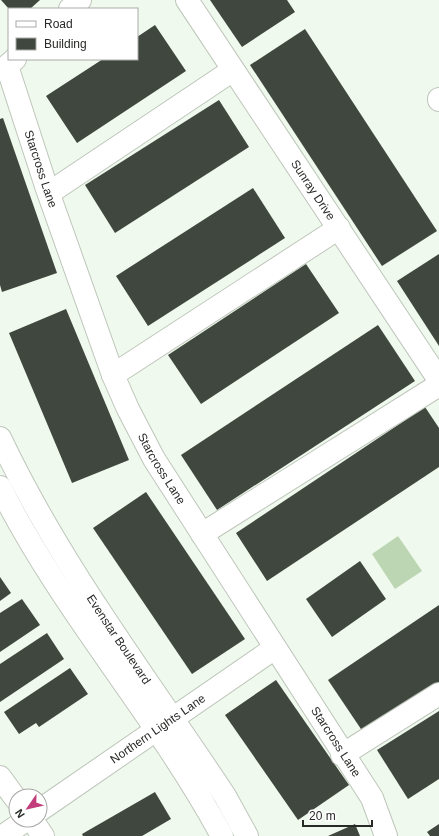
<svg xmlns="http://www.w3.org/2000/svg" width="439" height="836" font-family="Helvetica,sans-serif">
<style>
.water{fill:#bcd6b3}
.building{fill:#40473e}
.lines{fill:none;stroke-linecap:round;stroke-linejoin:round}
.minor-casing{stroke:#bec6bb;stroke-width:24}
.minor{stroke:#fff;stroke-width:22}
.labels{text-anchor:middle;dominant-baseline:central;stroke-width:4;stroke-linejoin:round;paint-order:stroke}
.street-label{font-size:12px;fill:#272a26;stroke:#fff}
</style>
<rect width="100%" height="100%" fill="#f0f9ed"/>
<path class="water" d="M398 536 422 571 395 589 372 554Z"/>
<g class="building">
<path d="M1 0H40L30 9H9Z"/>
<path d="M210 0H287L295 12 242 47Z"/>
<path d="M155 25 186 71 77 143 46 96 103 59H137V37Z"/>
<path d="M305 29 437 231 382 266 250 65Z"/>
<path d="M219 100 249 147 115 233 85 185Z"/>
<path d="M3 118 57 273 2 292 0 285V119Z"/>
<path d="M253 188 285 238 148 326 116 276Z"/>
<path d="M439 254V346L397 281Z"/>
<path d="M306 264 339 313 201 404 168 355Z"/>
<path d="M66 309 129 460 72 483 9 333Z"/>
<path d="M378 325 415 381 217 510 181 455Z"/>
<path d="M425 407 439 428V467L267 581 236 533Z"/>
<path d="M146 492 245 639 192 674 93 528Z"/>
<path d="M360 561 386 599 332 637 306 599Z"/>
<path d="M0 577 11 593 0 601Z"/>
<path d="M22 599 40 625 0 652V613Z"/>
<path d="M439 605V685L365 735 328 680Z"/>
<path d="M47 633 64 659 0 702V664Z"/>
<path d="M70 668 88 694 39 727 36 723 19 734 4 712Z"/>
<path d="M276 680 349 785 298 820 225 715Z"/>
<path d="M439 711V779L408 799 377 750Z"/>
<path d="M155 792 171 819 142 836H83L82 834Z"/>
<path d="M355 824 360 836H328Z"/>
<path d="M439 824V836H430L427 832Z"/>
</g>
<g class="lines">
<defs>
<g id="minor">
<path id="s1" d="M187 0 439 380"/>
<path d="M70 9 80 0"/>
<path id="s2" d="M15 59 7 66 47 189 113 375 128 409 154 459 372 798 386 836"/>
<path d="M439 99V100"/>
<path d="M49 193 233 70"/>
<path d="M113 375 339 228"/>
<path id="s3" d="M0 438C61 567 147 678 225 796L247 836"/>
<path d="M0 487C62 611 156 714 222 836"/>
<path d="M202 534 439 385"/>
<path d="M342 755 439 694"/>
<path d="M0 777 16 799"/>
<path id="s4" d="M40 810 275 648"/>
<path d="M32 820 43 836"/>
<path d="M3 836 26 820"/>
</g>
</defs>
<use href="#minor" class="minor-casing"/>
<use href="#minor" class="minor"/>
</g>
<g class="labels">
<g class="street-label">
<text stroke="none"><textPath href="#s2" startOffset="119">Starcross Lane</textPath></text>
<text stroke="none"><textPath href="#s1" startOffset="228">Sunray Drive</textPath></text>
<text stroke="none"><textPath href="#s2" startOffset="443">Starcross Lane</textPath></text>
<text stroke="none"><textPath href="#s3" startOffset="234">Evenstar Boulevard</textPath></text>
<text stroke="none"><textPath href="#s4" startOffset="143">Northern Lights Lane</textPath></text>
<text stroke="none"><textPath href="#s2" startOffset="767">Starcross Lane</textPath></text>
</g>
</g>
<rect x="8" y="8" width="130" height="52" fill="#ffffff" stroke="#a9aaa8"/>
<rect x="16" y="21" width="20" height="6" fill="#ffffff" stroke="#a9aaa8"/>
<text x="44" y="28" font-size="12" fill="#272a26">Road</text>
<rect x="16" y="38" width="20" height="12" fill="#40473e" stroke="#a9aaa8"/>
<text x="44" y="48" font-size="12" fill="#272a26">Building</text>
<g transform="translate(28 808) rotate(236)"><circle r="19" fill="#ffffff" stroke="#a9aaa8"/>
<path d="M0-3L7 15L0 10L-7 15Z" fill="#c23b7a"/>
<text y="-6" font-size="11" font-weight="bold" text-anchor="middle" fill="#272a26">N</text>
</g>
<path d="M303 820v6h69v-6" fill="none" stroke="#272a26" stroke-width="2"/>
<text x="309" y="820" font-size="12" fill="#272a26" stroke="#ffffff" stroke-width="3" paint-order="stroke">20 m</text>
</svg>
